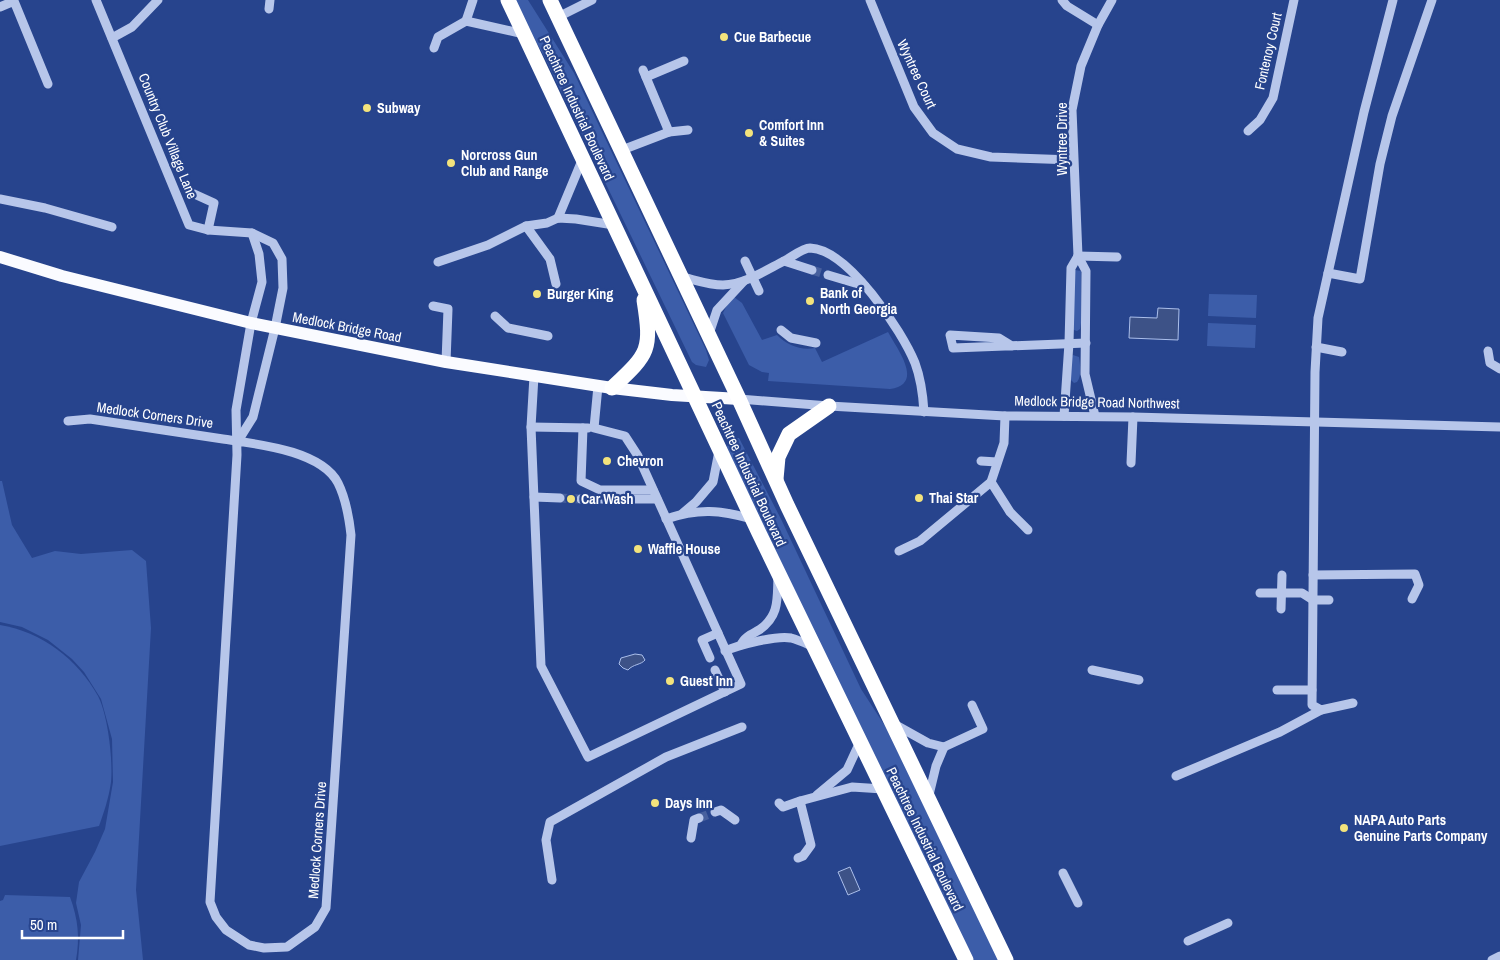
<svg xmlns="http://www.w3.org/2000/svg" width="1500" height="960" font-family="'Archivo Narrow',sans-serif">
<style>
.green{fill:#3c5da9}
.water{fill:#3d5287;stroke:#abbfeb}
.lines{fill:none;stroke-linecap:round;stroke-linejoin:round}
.minor-tunnel{stroke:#47609e;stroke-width:9;stroke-dasharray:9 4.5;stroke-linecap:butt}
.minor{stroke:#b7c6ea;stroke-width:9}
.major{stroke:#fafbff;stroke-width:12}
.highway{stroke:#fff;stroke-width:15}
.poi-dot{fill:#f3e37c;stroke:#27448d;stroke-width:2}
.labels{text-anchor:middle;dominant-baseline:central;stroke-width:4.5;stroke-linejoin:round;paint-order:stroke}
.poi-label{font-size:14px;font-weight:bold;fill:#fff;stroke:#27448d;text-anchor:start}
.street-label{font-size:14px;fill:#fff;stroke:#27448d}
</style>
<rect width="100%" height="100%" fill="#27448d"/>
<g class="green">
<path d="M513 0H528L574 73 706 350 709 360 706 367 696 365 692 362 545 58Z"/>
<path d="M1075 270 1081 271V323L1080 329 1077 331 1074 330 1072 327Z"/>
<path d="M1209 294 1257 295 1256 318 1208 316Z"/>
<path d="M734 297 742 303 762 340 777 335C787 345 801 351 815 348L822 362 888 332C897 349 925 384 890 389L768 381 769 373 762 372 749 365 723 313 729 301Z"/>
<path d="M1208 323 1256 325 1255 348 1207 346Z"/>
<path d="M1073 355 1079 357C1080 364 1082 376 1077 382L1074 383 1070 379 1071 357Z"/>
<path d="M734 438H739L781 519 861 689 885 726 999 960H974L954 922 735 468 727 447 730 440Z"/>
<path d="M0 481H2L12 525 32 558 55 551 81 554 132 550 146 561 151 628 136 890 143 960H78L81 925 76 903 79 882 95 852 105 829 113 782 112 739 101 699 84 672 72 659 48 640 22 627 0 622Z"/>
<path d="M0 625C42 632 77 659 98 696 108 715 113 761 111 782 109 797 104 812 99 826L0 846Z"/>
<path d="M5 895 70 897C78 919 80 937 76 960H0V901L3 900Z"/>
</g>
<g class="water">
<path d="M1158 308 1179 309 1178 340 1129 338 1130 317 1157 318Z"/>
<path d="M635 654 642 655 645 660C641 665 633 664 628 670L623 668 619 664 621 658Z"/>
<path d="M850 867 860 890 848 895 838 872Z"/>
</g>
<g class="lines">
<g class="minor-tunnel">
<path d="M812 270 828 275"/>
<path d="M560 498 581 499"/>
<path d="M699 818 715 812"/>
</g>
<g class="minor">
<path d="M96 0 189 225 208 230 252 233 273 243 282 259 283 288 275 328 253 417 238 441"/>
<path d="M870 0 914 107 933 133 957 149 991 157 1073 160"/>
<path d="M1062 0 1067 6 1098 25"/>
<path d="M0 7 14 1 48 84"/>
<path d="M269 9 270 0"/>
<path d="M558 17 592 0"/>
<path d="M466 21 473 0"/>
<path d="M112 38 132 27 158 0"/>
<path d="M434 48 438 37 466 21 524 34"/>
<path d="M646 77 684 61"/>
<path d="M1248 131 1260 120 1273 98 1294 0"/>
<path d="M669 132 688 130"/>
<path d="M622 150 669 132 643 70"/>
<path d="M192 193 214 203 208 230"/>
<path d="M0 199 45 208 112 227"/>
<path d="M558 218 583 158"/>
<path d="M526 226 550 259 556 284"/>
<path d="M1078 256 1117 257"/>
<path d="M745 261 759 291"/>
<path d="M784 261 812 270"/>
<path d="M438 262 488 245 526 226 547 223 558 218 576 219 614 225"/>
<path d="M1328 273 1360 279 1380 164 1392 116 1432 0"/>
<path d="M828 275 865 286"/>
<path d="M682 277C695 280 709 285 723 285 746 284 766 270 786 260 793 256 803 248 810 248 848 249 902 331 915 363 921 379 923 395 924 412"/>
<path d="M433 306 448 309 446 362"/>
<path d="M495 316 508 328 548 336"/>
<path d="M781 330 791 338 816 343"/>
<path d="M709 334 717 310 744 281"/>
<path d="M1012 346 999 338 950 335 953 348 1086 343"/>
<path d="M1316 347 1342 352"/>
<path d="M1488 351 1490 363 1500 369"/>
<path d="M534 376 531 427 541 666 588 757 741 684 638 456 625 436 594 428 598 386"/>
<path d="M739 399 829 406 1005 416 1133 417 1500 427"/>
<path d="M1005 416 1004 443 991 482 1010 512 1028 530"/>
<path d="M1064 416 1069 343 1071 268 1078 256"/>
<path d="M1095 416 1085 374 1086 271 1078 256 1072 110 1081 66 1098 25 1112 0"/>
<path d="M68 421 90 419 223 439C256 444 321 450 338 483 346 499 349 517 351 535L326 908 315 927 287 947 264 948 249 945 226 930 216 917 210 902 237 455 236 410 251 323 262 282 259 254 252 233"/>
<path d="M531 427 588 428"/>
<path d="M583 428 581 481 600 490H653"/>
<path d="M981 461 997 462"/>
<path d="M1131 463 1133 417"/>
<path d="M534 497 560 498"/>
<path d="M581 499H657"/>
<path d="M683 513 696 502 713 482 719 451"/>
<path d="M666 519C699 508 720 510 752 519"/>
<path d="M899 551 920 541 991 482"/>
<path d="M1313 575 1415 574 1419 585 1412 599"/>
<path d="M1260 593H1302L1313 600H1329"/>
<path d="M1281 609 1282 575"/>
<path d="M741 645C744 637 752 634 759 630 780 616 777 598 778 576"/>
<path d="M725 651C739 645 777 635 791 638 799 640 807 644 814 647"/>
<path d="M710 658 702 640 718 633"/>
<path d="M715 670 725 692"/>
<path d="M1092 670 1139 680"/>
<path d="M1277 690H1312"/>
<path d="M1353 703 1321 710 1312 705 1315 372 1318 318 1364 112 1393 0"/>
<path d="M894 724 928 743 944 747 983 729 972 705"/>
<path d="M1176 776 1280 732 1321 710"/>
<path d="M817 795 847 770 860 742"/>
<path d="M928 799 936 766 944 747"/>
<path d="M779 803 783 807 800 801 852 787 883 789"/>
<path d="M715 812 721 810 735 820"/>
<path d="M691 838 694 820 699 818"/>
<path d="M798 858 803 856 811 845 800 801"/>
<path d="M1063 873 1078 903"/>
<path d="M552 880 546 840 550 822 666 757 742 727"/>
<path d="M1188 941 1228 923"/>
<path d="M1492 960 1500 956"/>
</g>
<path class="major" d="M0 257 62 276 251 323 446 362 612 388 672 395 739 399"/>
<g class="highway">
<path d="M508 0 759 533 966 960"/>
<path d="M550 0 739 399 787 505 1006 960"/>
<path d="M612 388C649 353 652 351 644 300"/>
<path d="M776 479 778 457 789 434 829 406"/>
</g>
</g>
<g class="poi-dot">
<circle cx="724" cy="37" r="5"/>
<circle cx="367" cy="108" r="5"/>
<circle cx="749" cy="133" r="5"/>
<circle cx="451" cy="163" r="5"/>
<circle cx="537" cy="294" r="5"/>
<circle cx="810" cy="301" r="5"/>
<circle cx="607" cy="461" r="5"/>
<circle cx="919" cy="498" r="5"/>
<circle cx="571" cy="499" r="5"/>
<circle cx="638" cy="549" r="5"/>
<circle cx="670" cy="681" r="5"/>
<circle cx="655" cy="803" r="5"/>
<circle cx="1344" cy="828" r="5"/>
</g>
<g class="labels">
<g class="poi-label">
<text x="734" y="37">Cue Barbecue</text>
<text x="377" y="108">Subway</text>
<text x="759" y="125">Comfort Inn<tspan x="759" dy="16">&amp; Suites</tspan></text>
<text x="461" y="155">Norcross Gun<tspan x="461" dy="16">Club and Range</tspan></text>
<text x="820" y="293">Bank of<tspan x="820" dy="16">North Georgia</tspan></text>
<text x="547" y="294">Burger King</text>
<text x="617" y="461">Chevron</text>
<text x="929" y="498">Thai Star</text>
<text x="581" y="499">Car Wash</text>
<text x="648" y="549">Waffle House</text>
<text x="680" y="681">Guest Inn</text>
<text x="665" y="803">Days Inn</text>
<text x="1354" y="820">NAPA Auto Parts<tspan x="1354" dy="16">Genuine Parts Company</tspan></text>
</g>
<g class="street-label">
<text transform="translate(1268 51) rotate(-77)">Fontenoy Court</text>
<text transform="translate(917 74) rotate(65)">Wyntree Court</text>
<text transform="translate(577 108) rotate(65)">Peachtree Industrial Boulevard</text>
<text transform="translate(168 136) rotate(68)">Country Club Village Lane</text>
<text transform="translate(1062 139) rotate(-90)">Wyntree Drive</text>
<text transform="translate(347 327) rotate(11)">Medlock Bridge Road</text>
<text transform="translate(1097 402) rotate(1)">Medlock Bridge Road Northwest</text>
<text transform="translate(155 415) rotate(8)">Medlock Corners Drive</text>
<text transform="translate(749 474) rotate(65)">Peachtree Industrial Boulevard</text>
<text transform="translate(925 839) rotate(64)">Peachtree Industrial Boulevard</text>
<text transform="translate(317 840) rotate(-86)">Medlock Corners Drive</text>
</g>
</g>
<path d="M22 930v8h101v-8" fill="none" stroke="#ffffff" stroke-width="2.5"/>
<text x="30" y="930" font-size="15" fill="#ffffff" stroke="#27448d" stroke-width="4" paint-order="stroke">50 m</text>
</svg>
